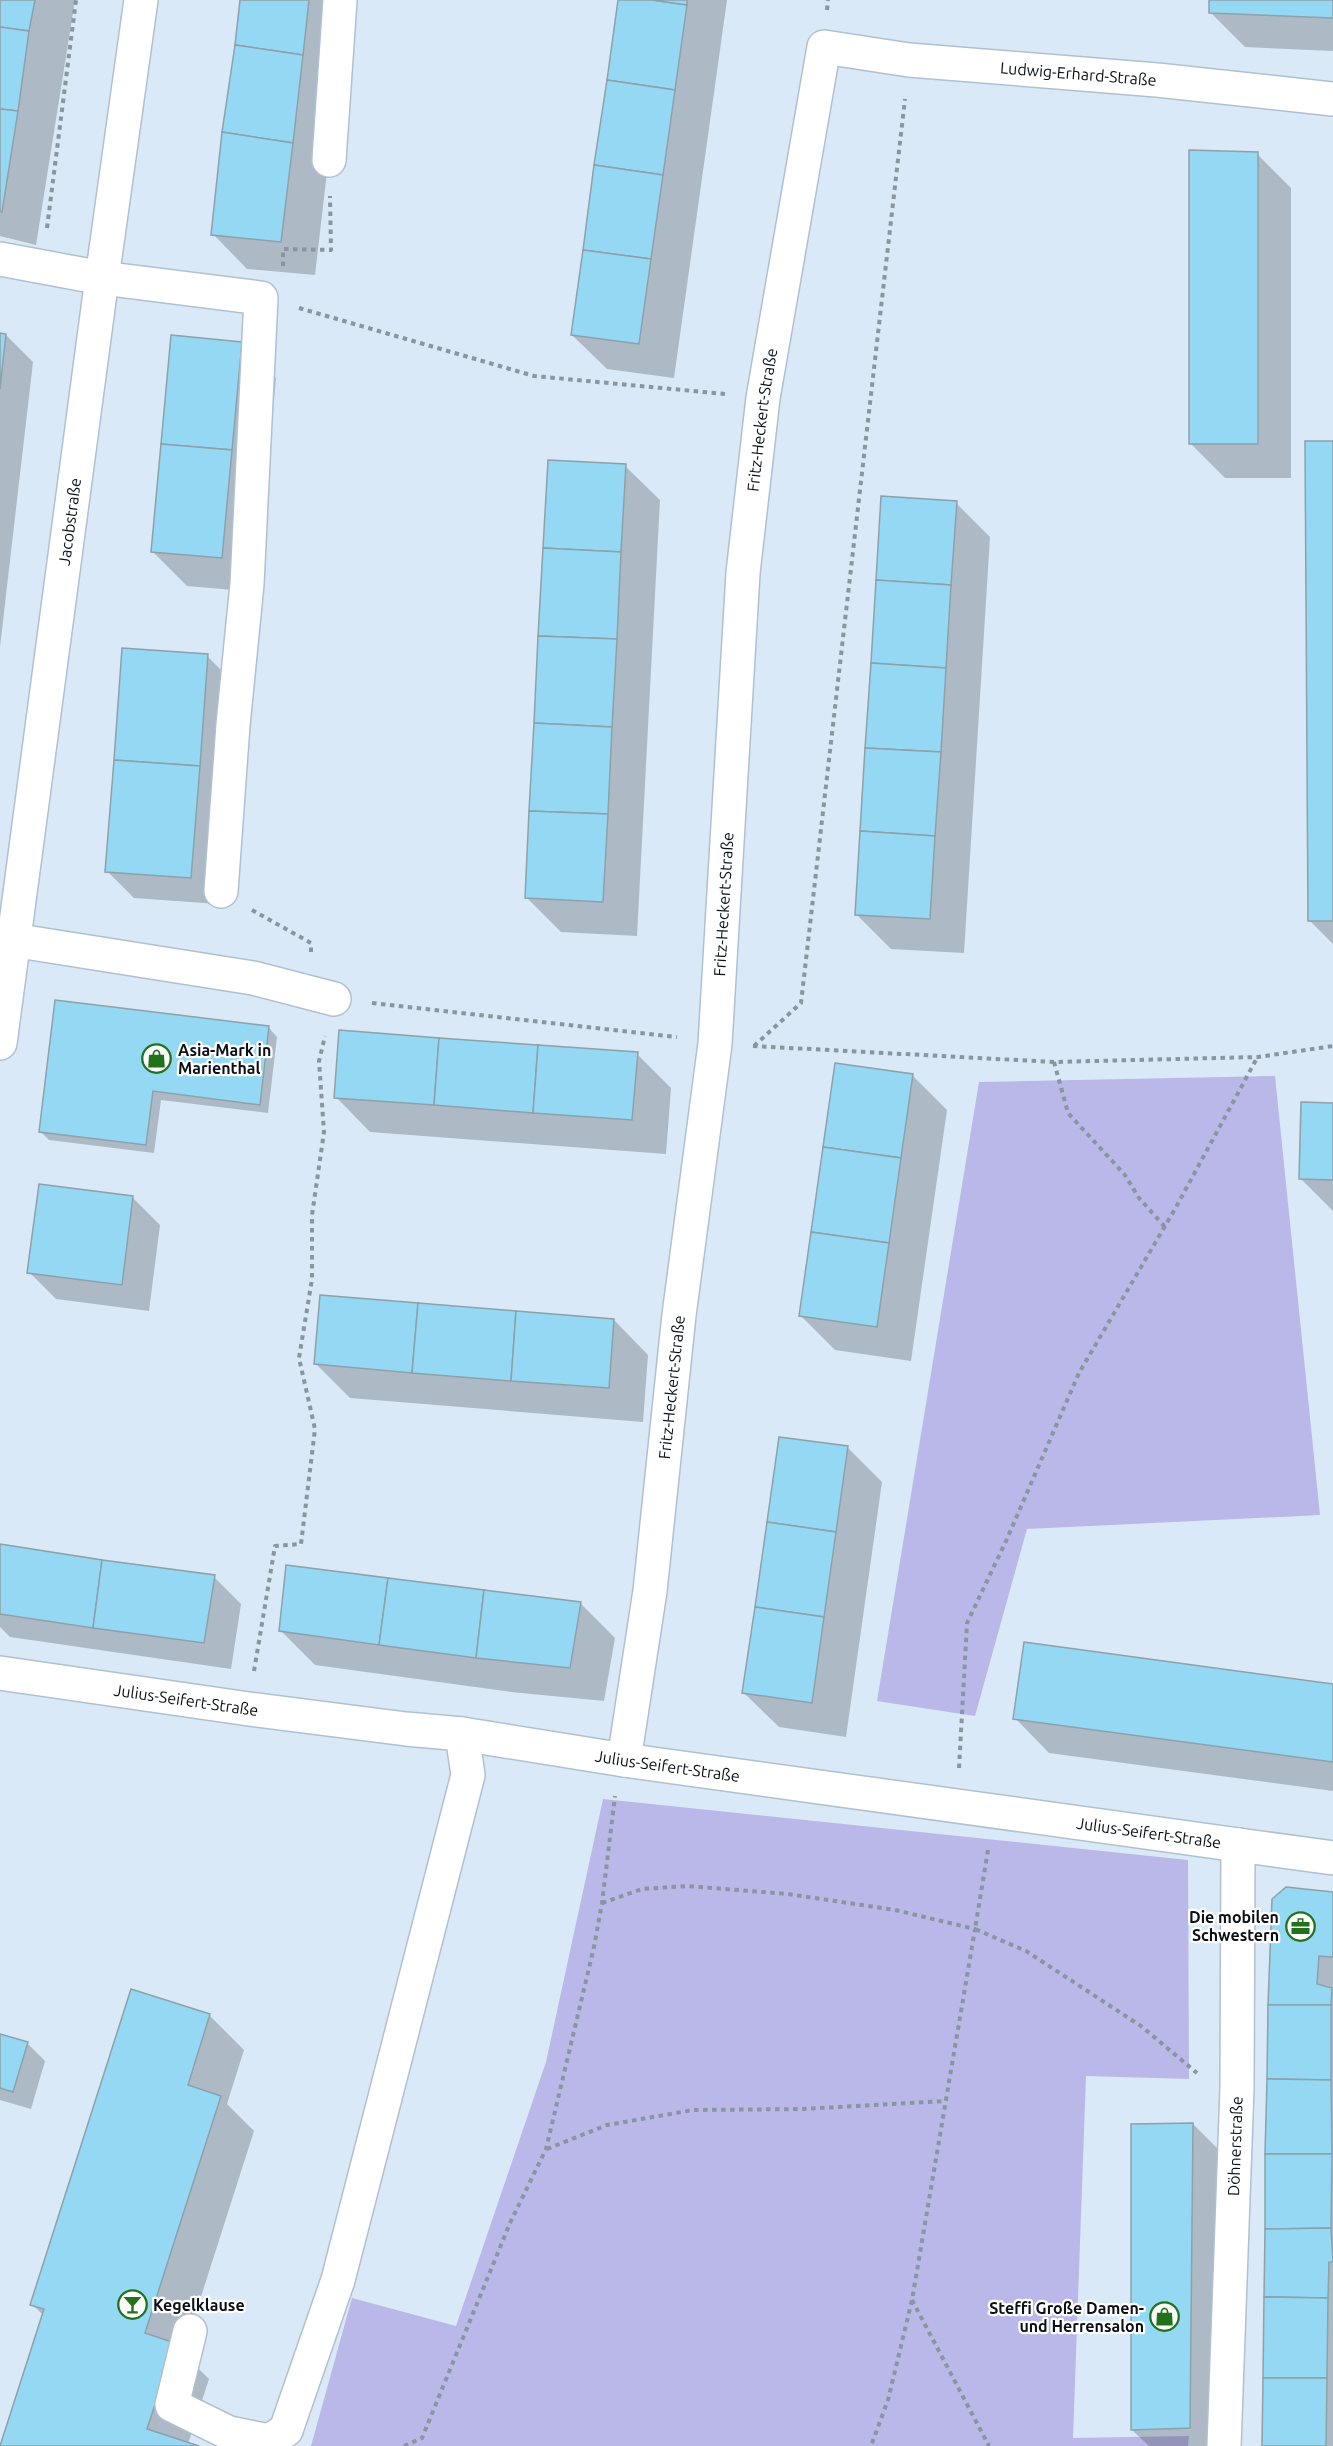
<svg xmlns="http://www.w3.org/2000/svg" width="1333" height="2446" font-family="Ubuntu,sans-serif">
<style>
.green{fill:#bab8e8}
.shadow{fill:#0003}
.building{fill:#94d8f3;stroke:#8da1aa;stroke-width:1.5}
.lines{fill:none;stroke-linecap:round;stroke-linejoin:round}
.minor-casing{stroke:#b1c0ce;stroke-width:36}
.path{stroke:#89959f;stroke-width:4;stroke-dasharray:4.5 4.5;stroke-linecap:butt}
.minor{stroke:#fff;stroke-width:33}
.labels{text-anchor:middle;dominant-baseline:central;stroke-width:4.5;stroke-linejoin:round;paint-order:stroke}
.street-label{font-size:16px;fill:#0a1015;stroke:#fff}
.poi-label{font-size:16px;font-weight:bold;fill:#0a1015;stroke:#fff;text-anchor:start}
</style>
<rect width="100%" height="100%" fill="#d9e9f7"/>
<g class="green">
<path d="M1275 1076 1320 1515 1027 1529 975 1716 877 1701 979 1082Z"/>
<path d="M603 1799 1188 1860 1189 2079 1086 2076 1073 2438 1189 2436 1188 2446H311L352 2298 456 2326 546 2062Z"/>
</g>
<g class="shadow">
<path d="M0 0H75L36 245 0 236Z"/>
<path d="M241 0H347L315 275 247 269 213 234Z"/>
<path d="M620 0H727L674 378 607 369 572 335Z"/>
<path d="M1211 0H1333V51L1245 47 1210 12Z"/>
<path d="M1257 154 1291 188V478H1225L1191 444Z"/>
<path d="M0 335H6L33 362 0 647Z"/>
<path d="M241 343 276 378 256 592 187 586 153 552Z"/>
<path d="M1333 442V944L1310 921Z"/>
<path d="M625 466 660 500 637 936 561 932 526 897Z"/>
<path d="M956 503 990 537 964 953 891 949 856 914Z"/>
<path d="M207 656 234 683 218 904 134 898 107 871Z"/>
<path d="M269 1028 277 1037 268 1113 161 1100 154 1153 49 1140 40 1131Z"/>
<path d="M637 1054 671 1088 666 1154 370 1132 336 1097Z"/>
<path d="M912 1075 947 1110 911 1361 835 1350 801 1316Z"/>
<path d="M1333 1105V1211L1300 1178Z"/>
<path d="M133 1198 160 1225 149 1311 56 1299 29 1272Z"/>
<path d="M614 1320 648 1355 643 1422 350 1398 316 1364Z"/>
<path d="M847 1447 882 1482 846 1737 779 1727 744 1693Z"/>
<path d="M0 1545 214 1577 241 1604 231 1669 10 1637 0 1627Z"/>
<path d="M580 1603 615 1638 604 1701 511 1692 315 1665 281 1631Z"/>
<path d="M1333 1685V1791L1049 1753 1015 1718Z"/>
<path d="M1333 1893V2446H1262L1266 2154Z"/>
<path d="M209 2015 244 2050 227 2104 254 2131 183 2353 209 2379 188 2444 194 2446H2L44 2316 32 2304Z"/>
<path d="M0 2035 27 2043 45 2061 31 2109 0 2100Z"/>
<path d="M1193 2124 1220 2151 1216 2446H1149L1132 2430Z"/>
</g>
<g class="building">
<path d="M0 0H35L29 31 0 27Z"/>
<path d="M240 0H309L303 55 235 45Z"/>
<path d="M618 0H652L687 5 675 90 607 80Z"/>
<path d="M652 0H687V5Z"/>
<path d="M1209 0H1333V18L1209 13Z"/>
<path d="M0 27 29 31 18 111 0 109Z"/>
<path d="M235 45 303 55 293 143 222 132Z"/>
<path d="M607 80 675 90 663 175 594 165Z"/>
<path d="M0 109 18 111 2 212 0 211Z"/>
<path d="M222 132 293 143 281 242 211 235Z"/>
<path d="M1189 150 1258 152V444H1189Z"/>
<path d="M594 165 663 175 651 259 583 250Z"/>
<path d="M583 250 651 259 639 344 571 335Z"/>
<path d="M0 333 6 334 0 389Z"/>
<path d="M171 335 242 342 232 450 161 444Z"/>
<path d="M1305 441H1333V921H1308Z"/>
<path d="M161 444 232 450 222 558 151 552Z"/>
<path d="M548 460 626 464 621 552 543 548Z"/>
<path d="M881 496 957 501 951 585 876 580Z"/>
<path d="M543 548 621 552 617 639 538 636Z"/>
<path d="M876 580 951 585 946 668 871 663Z"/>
<path d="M538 636 617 639 612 727 534 723Z"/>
<path d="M122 648 208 654 200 766 114 760Z"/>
<path d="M871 663 946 668 941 752 865 748Z"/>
<path d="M534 723 612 727 608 814 529 811Z"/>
<path d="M865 748 941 752 935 836 860 831Z"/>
<path d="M114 760 200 766 191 878 105 872Z"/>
<path d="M529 811 608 814 603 902 525 898Z"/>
<path d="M860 831 935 836 930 919 855 915Z"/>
<path d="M55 1000 269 1026 260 1105 153 1091 146 1145 39 1132Z"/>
<path d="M339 1030 439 1038 434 1105 334 1098Z"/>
<path d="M439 1038 538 1045 533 1113 434 1105Z"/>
<path d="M538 1045 638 1052 632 1120 533 1113Z"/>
<path d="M835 1063 913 1074 901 1158 823 1147Z"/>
<path d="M1301 1102 1333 1103V1180L1299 1179Z"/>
<path d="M823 1147 901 1158 889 1243 811 1232Z"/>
<path d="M39 1184 133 1196 122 1285 27 1273Z"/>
<path d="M811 1232 889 1243 877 1327 799 1316Z"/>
<path d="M320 1295 418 1303 412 1373 314 1364Z"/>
<path d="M418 1303 516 1311 511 1381 412 1373Z"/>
<path d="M516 1311 614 1319 609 1388 511 1381Z"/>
<path d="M779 1437 848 1446 836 1532 767 1522Z"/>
<path d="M767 1522 836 1532 824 1617 755 1607Z"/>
<path d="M0 1544 102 1560 93 1628 0 1614Z"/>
<path d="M102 1560 215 1575 204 1643 93 1628Z"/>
<path d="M286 1565 388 1578 379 1645 279 1631Z"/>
<path d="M388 1578 484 1590 476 1658 379 1645Z"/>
<path d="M484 1590 581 1602 570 1668 476 1658Z"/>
<path d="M755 1607 824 1617 812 1703 742 1693Z"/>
<path d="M1024 1642 1333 1684V1762L1013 1719Z"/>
<path d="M1286 1887 1333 1892V1957L1319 1956 1317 1984 1332 1988 1331 2005H1268L1272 1899Z"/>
<path d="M131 1989 210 2014 188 2085 221 2096 145 2333 175 2343 147 2429 199 2446H0L44 2309 30 2305Z"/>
<path d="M1268 2005H1331V2080L1267 2079Z"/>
<path d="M0 2034 28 2042 13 2092 0 2088Z"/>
<path d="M1267 2079 1331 2080 1332 2154H1265Z"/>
<path d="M1193 2123 1190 2428 1131 2430V2124Z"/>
<path d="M1265 2154H1332L1331 2228 1265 2229Z"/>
<path d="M1331 2228 1333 2262H1329L1328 2298 1264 2297 1265 2229Z"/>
<path d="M1264 2297 1328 2298 1327 2378H1263Z"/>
<path d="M1263 2378H1327L1326 2446H1262Z"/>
</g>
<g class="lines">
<defs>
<g id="minor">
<path d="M329 160 340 0"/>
<path d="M0 259 102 278 261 298 247 584 233 725 221 891"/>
<path d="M0 938 253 978 334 999"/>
<path id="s1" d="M0 1043 102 278 141 0"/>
<path id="s2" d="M0 1673 249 1709 406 1729 462 1734 624 1760 1333 1858"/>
<path id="s3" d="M624 1760 650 1591 679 1315 715 1044 743 573 763 398 824 47 909 60 1157 80 1333 99"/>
<path d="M190 2331 172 2405 229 2433 269 2441 286 2430 338 2280 468 1775 462 1734"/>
<path id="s4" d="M1224 2446 1237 2088 1238 1845"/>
</g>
</defs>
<use href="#minor" class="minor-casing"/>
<g class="path">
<path d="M827 10 828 0"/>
<path d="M47 228 76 0"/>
<path d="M283 266V249L331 250 330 196"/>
<path d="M299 308 534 376 725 394"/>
<path d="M252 910 311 943V952"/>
<path d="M372 1003 677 1037"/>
<path d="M753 1046 1054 1062 1258 1057 1333 1046"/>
<path d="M754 1046 801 1003 905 99"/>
<path d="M1054 1062 1068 1113 1125 1175 1139 1198 1165 1227"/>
<path d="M254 1671 275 1546 301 1544 315 1429 299 1358 312 1279V1215L324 1132 319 1061 325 1036"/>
<path d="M959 1768 967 1623 1006 1541 1079 1373 1175 1209 1257 1058"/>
<path d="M988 1850 975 1929 1026 1951 1141 2026 1197 2073"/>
<path d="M602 1903 642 1889 687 1886 788 1894 895 1910 975 1929 912 2300 888 2400 871 2446"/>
<path d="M547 2149 607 2125 693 2110 804 2109 945 2101"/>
<path d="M912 2300 989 2446"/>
<path d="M404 2446 422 2438 510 2223 546 2149 594 1947 602 1903 615 1796"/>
</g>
<use href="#minor" class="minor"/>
</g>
<defs>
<symbol id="shop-ring" viewBox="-11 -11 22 22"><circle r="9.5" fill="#fff" stroke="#21721a" stroke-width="1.5"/><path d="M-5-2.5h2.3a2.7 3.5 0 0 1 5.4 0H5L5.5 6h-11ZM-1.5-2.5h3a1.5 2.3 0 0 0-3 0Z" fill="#21721a"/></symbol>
<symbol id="office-ring" viewBox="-11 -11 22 22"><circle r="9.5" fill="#fff" stroke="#21721a" stroke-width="1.5"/><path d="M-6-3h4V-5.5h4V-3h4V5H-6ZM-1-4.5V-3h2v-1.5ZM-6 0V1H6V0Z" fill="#21721a"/></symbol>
<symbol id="bar-ring" viewBox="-11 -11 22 22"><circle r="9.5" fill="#fff" stroke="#21721a" stroke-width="1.5"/><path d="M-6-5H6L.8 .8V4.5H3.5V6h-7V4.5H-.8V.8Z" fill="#21721a"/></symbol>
</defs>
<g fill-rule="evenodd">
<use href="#shop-ring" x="140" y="1042" width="33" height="33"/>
<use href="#office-ring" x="1284" y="1910" width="33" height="33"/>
<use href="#bar-ring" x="116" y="2288" width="33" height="33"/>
<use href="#shop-ring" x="1148" y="2300" width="33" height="33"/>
</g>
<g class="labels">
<g class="street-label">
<text stroke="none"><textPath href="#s3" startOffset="1982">Ludwig-Erhard-Straße</textPath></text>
<text stroke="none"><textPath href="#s3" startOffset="1348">Fritz-Heckert-Straße</textPath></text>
<text stroke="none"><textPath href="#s1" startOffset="526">Jacobstraße</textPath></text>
<text stroke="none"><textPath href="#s3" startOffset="862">Fritz-Heckert-Straße</textPath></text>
<text stroke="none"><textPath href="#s3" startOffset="376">Fritz-Heckert-Straße</textPath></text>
<text stroke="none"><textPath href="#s2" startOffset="188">Julius-Seifert-Straße</textPath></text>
<text stroke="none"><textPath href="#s2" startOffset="674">Julius-Seifert-Straße</textPath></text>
<text stroke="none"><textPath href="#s2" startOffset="1160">Julius-Seifert-Straße</textPath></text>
<text stroke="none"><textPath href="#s4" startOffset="300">Döhnerstraße</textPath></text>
</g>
<g class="poi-label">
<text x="178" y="1050">Asia-Mark in<tspan x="178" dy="18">Marienthal</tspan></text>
<text x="1279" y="1917" text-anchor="end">Die mobilen<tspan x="1279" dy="18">Schwestern</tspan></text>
<text x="153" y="2305">Kegelklause</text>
<text x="1144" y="2308" text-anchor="end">Steffi Große Damen-<tspan x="1144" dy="18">und Herrensalon</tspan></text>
</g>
</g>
</svg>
